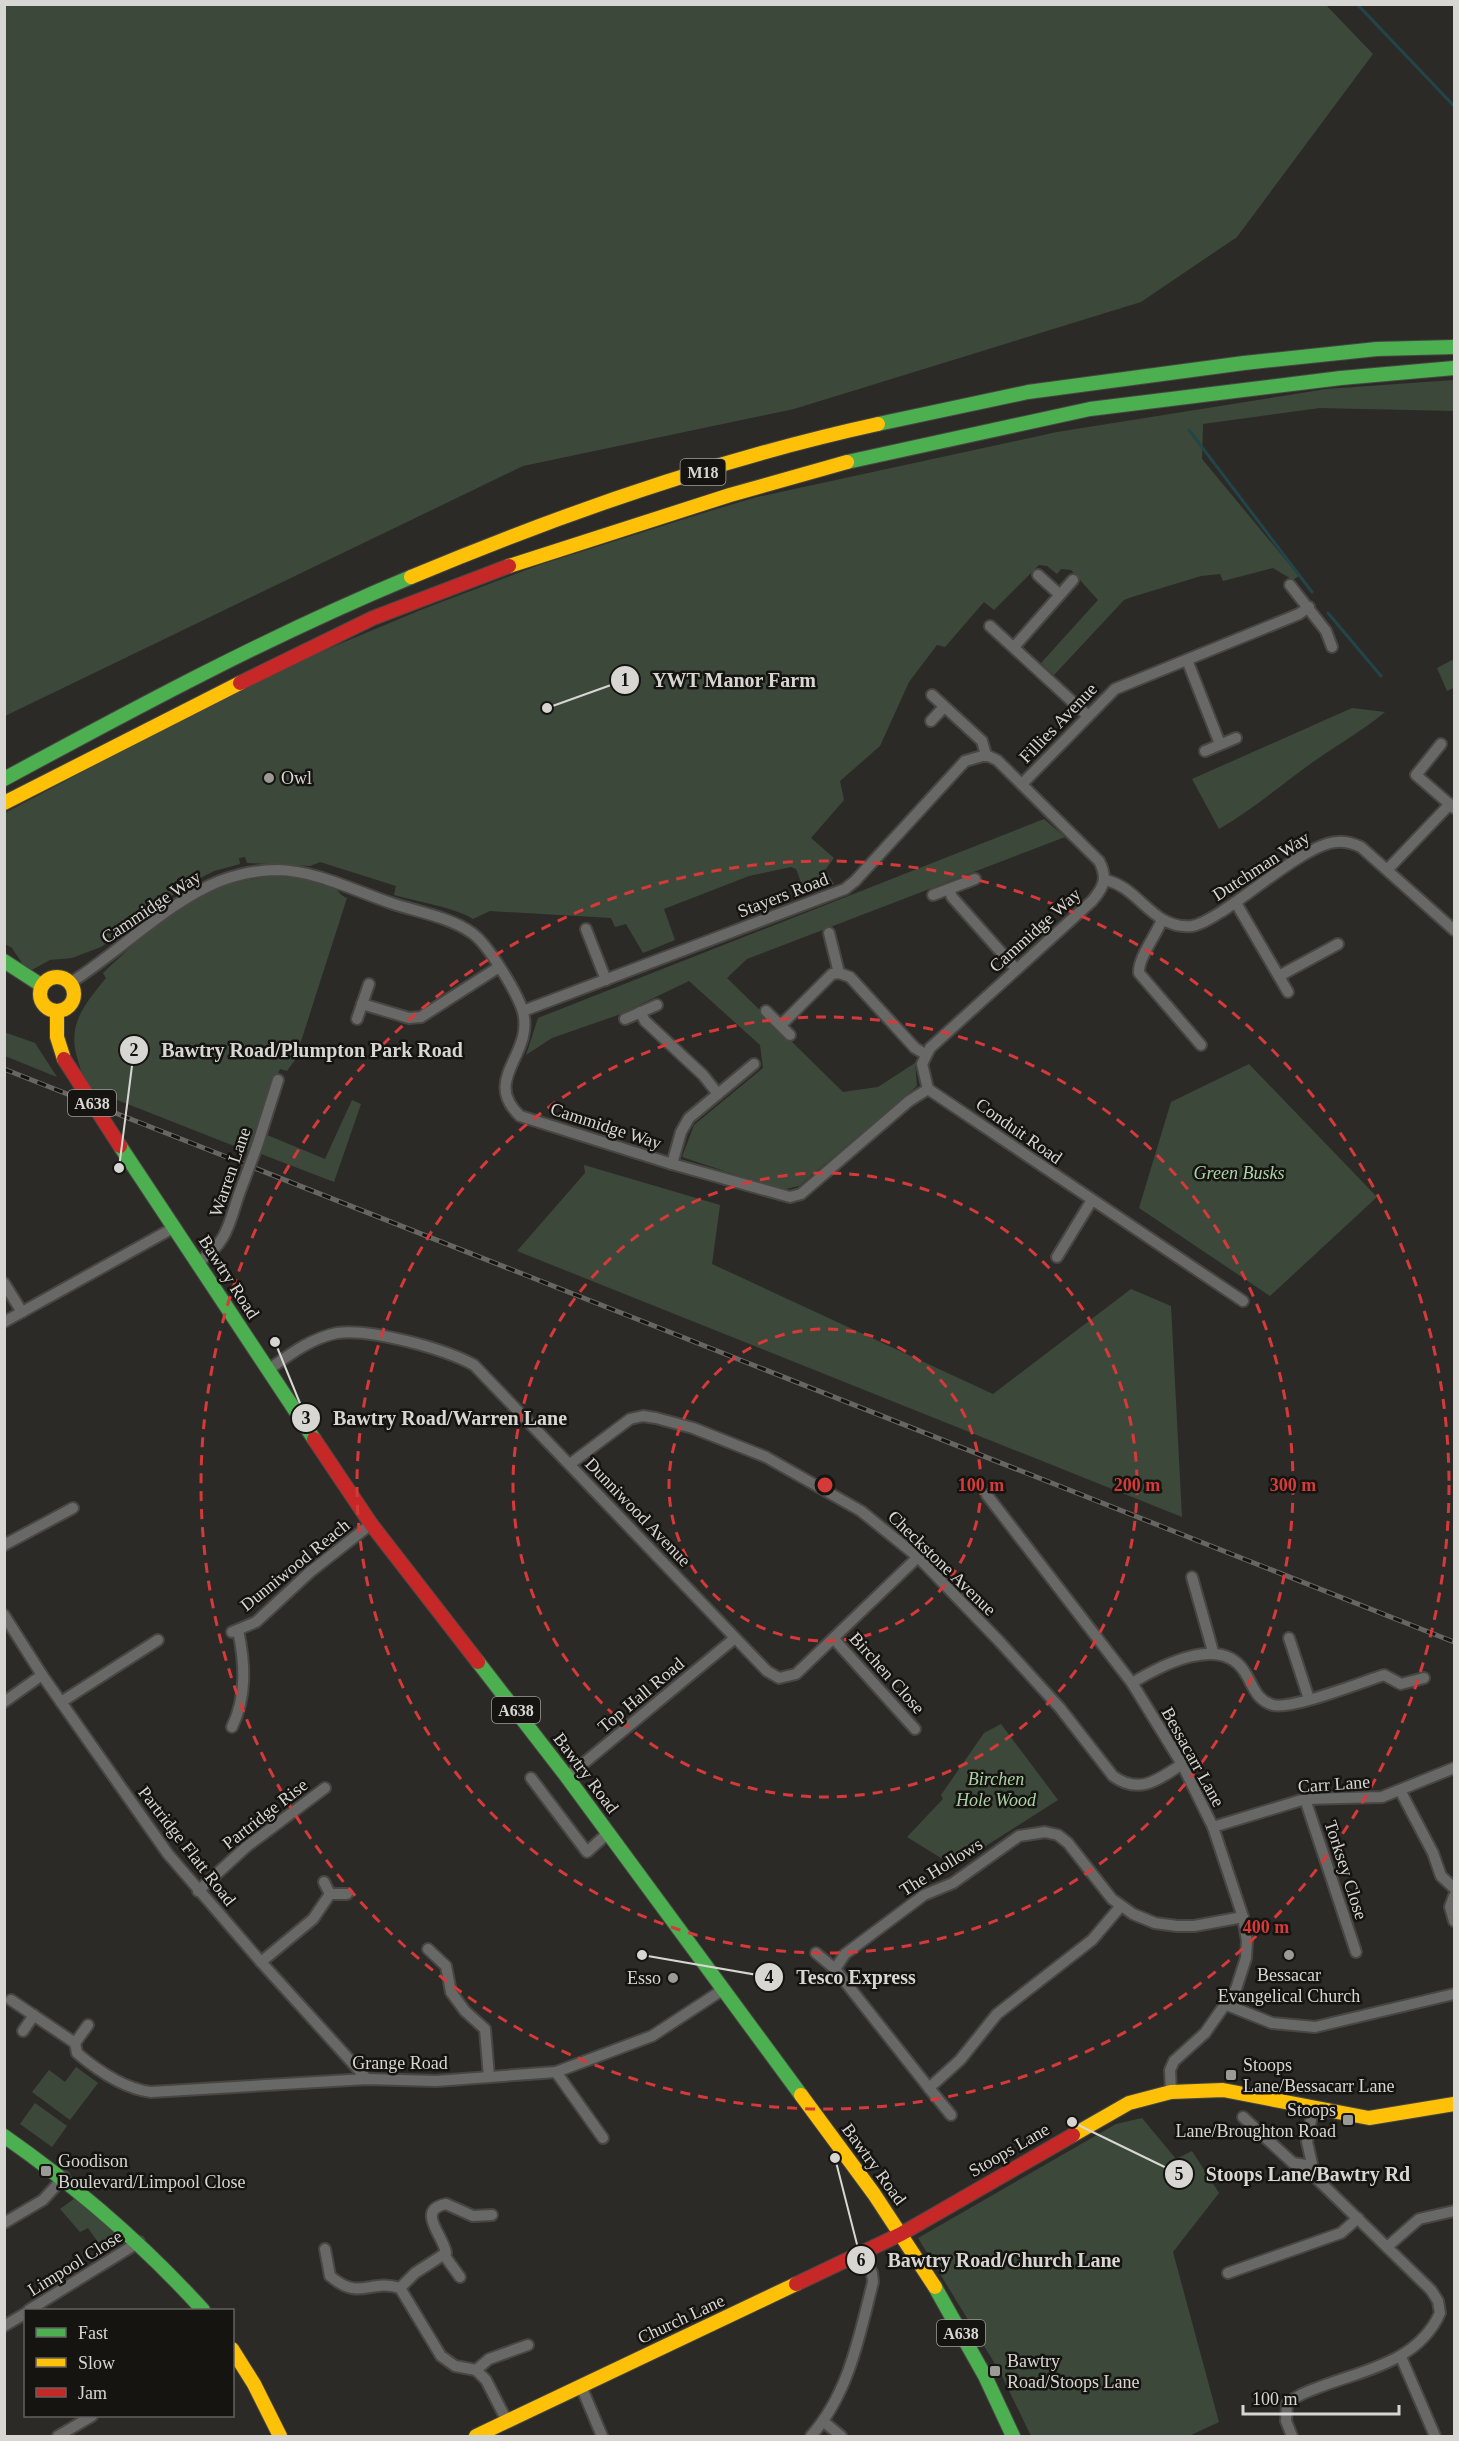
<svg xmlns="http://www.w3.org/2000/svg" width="1459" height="2441" font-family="Georgia,serif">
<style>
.green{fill:#3c493a}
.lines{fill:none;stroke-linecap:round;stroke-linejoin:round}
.stream{stroke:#22454a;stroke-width:3}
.street-casing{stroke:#474643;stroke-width:14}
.fast-casing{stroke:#474643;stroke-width:16}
.slow-casing{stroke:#474643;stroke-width:16}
.jam-casing{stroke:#474643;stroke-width:16}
.street{stroke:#686866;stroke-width:10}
.fast{stroke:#4caf50;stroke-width:14}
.slow{stroke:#ffc107;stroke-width:14}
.jam{stroke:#c62828;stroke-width:14}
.rail-casing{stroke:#686663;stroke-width:5}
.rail{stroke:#151411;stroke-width:3;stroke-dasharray:9;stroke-linecap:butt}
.street-bridge-casing{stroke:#474643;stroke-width:14;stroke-linecap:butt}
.jam-bridge-casing{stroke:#474643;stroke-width:16;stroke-linecap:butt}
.street-bridge{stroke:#686866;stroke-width:10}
.jam-bridge{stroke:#c62828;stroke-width:14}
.ring{fill:none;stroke:#d63939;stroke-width:3;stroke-dasharray:10 8}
.poi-dot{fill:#9c9a97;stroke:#151411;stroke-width:2}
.labels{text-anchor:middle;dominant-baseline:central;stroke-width:5;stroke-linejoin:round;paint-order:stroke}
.shield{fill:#151411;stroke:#9e9c99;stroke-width:1.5}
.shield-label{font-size:16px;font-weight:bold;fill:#d8d6d3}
.street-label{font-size:18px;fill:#d8d6d3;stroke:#151411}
.poi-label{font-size:18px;fill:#d8d6d3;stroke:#151411;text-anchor:start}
.park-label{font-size:18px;font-style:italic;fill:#abd2a5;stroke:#151411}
.centre{fill:#d63939;stroke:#151411;stroke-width:3}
.ring-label{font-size:18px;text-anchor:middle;font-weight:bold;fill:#d63939;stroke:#151411;stroke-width:5;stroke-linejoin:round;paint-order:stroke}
.leader{fill:none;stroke:#d8d6d3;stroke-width:2}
.callout-dot{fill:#d8d6d3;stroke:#151411;stroke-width:2}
.mark-label{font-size:18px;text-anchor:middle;font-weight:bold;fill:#111}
.callout-label{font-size:20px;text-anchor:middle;font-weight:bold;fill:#d8d6d3;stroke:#151411;stroke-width:5;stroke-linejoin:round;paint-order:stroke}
</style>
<rect width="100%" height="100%" fill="#2c2a27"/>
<g class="green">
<path d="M1325 4 1373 54 1237 237 1141 302 794 409 523 466 5 716V5Z"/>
<path d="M1454 380V411L1320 408 1203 424 1202 459 1299 576 1293 580 1273 568 1223 581 1220 574 1201 576 1132 597 1124 600 1054 675 1041 663 1098 600 1071 570 1061 569 1057 574 1047 566 1039 565 994 610 984 602 945 647 937 645 909 682 880 746 840 781 844 800 811 838 834 858 825 870 834 884 805 893 796 869 791 867 749 876 664 909 675 940 643 953 626 924 615 927 611 918 490 911 473 919C454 907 418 902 394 895L396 886 320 862 310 866 247 863 245 857 239 858 240 864 214 871 181 888 150 914 101 947 72 958 50 960 28 972 12 948 5 944V813L268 674 423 609 539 565 713 510 757 497 1057 432 1326 389Z"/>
<path d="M1454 659V688L1447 691 1437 668Z"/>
<path d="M1352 708 1385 712C1362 731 1337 745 1313 762 1281 785 1252 810 1219 829L1192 779Z"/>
<path d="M1044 819 1065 837 747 959 727 978 843 1092 878 1087 915 1063 917 1086 799 1186 781 1190 682 1157 694 1125 763 1068 760 1045 689 981 618 1015 552 1038 526 1055 538 1018Z"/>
<path d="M265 877C288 877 311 876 332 887 339 890 340 896 347 898L295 1060 287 1071 280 1069 255 1130 325 1159 352 1100 361 1104 334 1182 248 1149 247 1151 97 1092C82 1081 82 1073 77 1057 67 1023 86 1003 106 978L103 973C139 939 176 904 224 886 237 882 251 880 265 877Z"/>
<path d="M4 1032 35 1043 57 1077 5 1056Z"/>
<path d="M1249 1064 1377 1197 1270 1296 1139 1208 1171 1102Z"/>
<path d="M584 1165 720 1205 712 1264 993 1394 1131 1289 1171 1306 1182 1517 517 1251 585 1173Z"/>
<path d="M1001 1724 1058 1800 954 1866 907 1837 943 1799 941 1795 984 1733Z"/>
<path d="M76 2067 98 2083 70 2120 32 2092 49 2070 65 2082Z"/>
<path d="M35 2103 67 2126 52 2147 20 2124Z"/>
<path d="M1142 2118 1176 2159 1192 2151 1219 2193 1173 2252 1219 2422 1189 2436H1031L1000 2372 918 2238 1116 2124Z"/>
<path d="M78 2196 123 2239 105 2252 88 2228 80 2232 60 2209Z"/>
</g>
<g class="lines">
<g class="stream">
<path d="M1357 4 1454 106"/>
<path d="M1189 430 1312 592"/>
<path d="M1328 613 1381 676"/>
</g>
<defs>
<g id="street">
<path d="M1038 575 1059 594"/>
<path d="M1290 585 1326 631 1332 647"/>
<path d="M990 626 1087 715"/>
<path d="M1014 647 1073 580"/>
<path d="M1187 660 1220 744"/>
<path d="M932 695 982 741 986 755"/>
<path d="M931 721 944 707"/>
<path d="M1441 744 1416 775 1454 808"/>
<path d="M1205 751 1236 738"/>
<path d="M1022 784 1115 689 1299 614 1309 607"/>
<path d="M1388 869 1450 804"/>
<path d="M1105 880C1140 887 1152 930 1192 926 1203 924 1212 917 1221 912 1250 894 1301 850 1330 843 1341 840 1351 842 1361 847L1454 930"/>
<path d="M949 889 952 897 1016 969"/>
<path d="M933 895 975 879"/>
<path d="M1236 903 1288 992"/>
<path d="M1162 920C1155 937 1138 958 1139 973L1201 1045"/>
<path d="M586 929 606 980"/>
<path d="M829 933 839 973"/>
<path d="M1279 976 1338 944"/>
<path d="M70 983C118 953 169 901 220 881 239 874 258 870 278 870 317 871 355 891 391 903 417 912 450 917 472 933 488 944 518 994 523 1012 534 1055 481 1079 520 1116L672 1164 790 1197 801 1194 909 1101 928 1089"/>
<path d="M362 1004 409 1018 421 1017 499 967"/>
<path d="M523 1011 845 889 855 881 965 761 986 755 997 760 1099 861C1108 878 1104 887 1092 901L930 1048 922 1064 928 1089"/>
<path d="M766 1011 790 1035"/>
<path d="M640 1012 645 1021 703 1075 718 1094"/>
<path d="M357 1019 369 984"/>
<path d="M625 1019 657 1005"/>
<path d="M781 1025 832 974 839 973 850 977 915 1048 925 1054"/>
<path d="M928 1089 1243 1301"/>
<path d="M257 1146 278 1080"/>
<path d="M672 1164 681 1132 689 1118 754 1064"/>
<path d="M1057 1257 1092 1200"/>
<path d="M197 1263C227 1243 228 1227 239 1194"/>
<path d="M4 1283 22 1312"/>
<path d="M4 1322 175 1227"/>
<path d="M268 1370C289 1355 311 1338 337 1333 370 1328 445 1349 474 1365L767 1671 779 1678 796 1674 918 1557"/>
<path d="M570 1464 630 1419 643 1416 656 1418 693 1428 766 1457 861 1511 918 1557 999 1641 1060 1708 1113 1776C1139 1795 1158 1780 1182 1764"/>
<path d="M987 1495 1132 1683 1182 1764 1213 1827 1243 1917 1247 1941 1246 1958 1236 1989 1205 2033 1174 2061 1170 2070 1171 2092"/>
<path d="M4 1545 73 1508"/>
<path d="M1192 1577 1212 1648V1653"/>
<path d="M4 1615 42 1675 168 1854 261 1962 367 2079"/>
<path d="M232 1632 256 1622 310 1572 371 1524"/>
<path d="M1289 1638 1309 1699"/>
<path d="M834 1639 915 1729"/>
<path d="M1132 1683C1160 1666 1220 1634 1244 1671 1253 1684 1255 1700 1273 1705 1292 1710 1362 1682 1384 1675L1401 1684 1424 1678"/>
<path d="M4 1702 42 1675"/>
<path d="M61 1702 158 1640"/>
<path d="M232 1727C247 1696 245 1663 238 1630"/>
<path d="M567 1777 735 1638"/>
<path d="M531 1778 587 1852 608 1833"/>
<path d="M1401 1792 1433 1853 1441 1876 1454 1888"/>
<path d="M1305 1799 1356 1952"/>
<path d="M1213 1827 1305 1799 1382 1797 1454 1768"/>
<path d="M324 1882 330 1894H347"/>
<path d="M198 1891 246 1847 325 1788"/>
<path d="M1454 1896 1450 1907 1454 1921"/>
<path d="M1120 1907 1092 1940 997 2014 960 2060 929 2088 835 1969 845 1954 924 1895 953 1883 1019 1836 1045 1832 1058 1835 1068 1843 1112 1899 1133 1914 1155 1923 1177 1926H1194L1243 1917"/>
<path d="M428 1949 446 1966 451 1992 465 2011 485 2029 489 2077"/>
<path d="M816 1953 835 1969"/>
<path d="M261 1962 313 1919 330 1894"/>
<path d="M11 2000 75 2043 77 2053C97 2070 125 2089 151 2092L367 2079 436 2081 556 2072 652 2036 724 1989"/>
<path d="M1227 2005 1272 2023 1315 2027 1454 1994"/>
<path d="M23 2031 34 2015"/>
<path d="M75 2043 88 2025"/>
<path d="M556 2072 603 2138"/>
<path d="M929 2088 951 2115"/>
<path d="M1243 2117 1293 2163 1312 2166"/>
<path d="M4 2223 43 2200 64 2177"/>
<path d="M1387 2247 1419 2219 1454 2211"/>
<path d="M325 2249 330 2276C361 2302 369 2278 400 2288L441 2356 455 2366 476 2370 486 2380 507 2421"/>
<path d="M444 2255 460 2277"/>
<path d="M1228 2273 1341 2233 1358 2218"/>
<path d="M400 2288 415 2273 446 2253C444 2236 415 2210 446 2204L473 2216 492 2215"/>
<path d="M29 2310 139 2242"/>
<path d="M4 2326 26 2313"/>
<path d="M1401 2357 1435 2436"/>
<path d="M476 2370 489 2359 528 2345"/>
<path d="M581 2386 602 2436"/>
<path d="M824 2422 841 2436"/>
<path d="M58 2436 92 2416"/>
<path d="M811 2436C849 2393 859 2337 873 2282L872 2273 862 2251"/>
<path d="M1292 2436 1286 2421 1287 2404C1298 2394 1312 2390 1325 2385 1369 2369 1419 2360 1440 2313L1438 2301 1431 2290 1315 2177 1307 2142 1313 2109"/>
</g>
<g id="fast">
<path d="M878 424 1028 392 1244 363 1377 349 1454 347"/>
<path d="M847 462 1090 409 1341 378 1454 368"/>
<path d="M4 779C139 706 269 636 411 577"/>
<path d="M4 961 41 985"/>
<path d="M120 1146 314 1439"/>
<path d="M478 1662 567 1777 801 2095"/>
<path d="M4 2136C77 2187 143 2244 203 2310"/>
<path d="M935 2287 985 2376 1013 2436"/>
</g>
<g id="slow">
<path d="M509 566 730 495 847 462"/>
<path d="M411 577C561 514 718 459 878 424"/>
<path d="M4 803 240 683"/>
<circle cx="57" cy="994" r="17"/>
<path d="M57 1011V1037L64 1059"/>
<path d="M801 2095 874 2194 935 2287"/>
<path d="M1073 2135 1129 2103 1171 2092 1223 2090 1369 2118 1454 2104"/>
<path d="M232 2349 254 2384 280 2436"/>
<path d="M476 2436 796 2284"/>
</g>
<g id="jam">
<path d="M240 683 373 618 509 566"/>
<path d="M314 1439 371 1524 478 1662"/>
<path d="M796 2284 901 2234 1073 2135"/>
</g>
</defs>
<use href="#street" class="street-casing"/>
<use href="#fast" class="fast-casing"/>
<use href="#slow" class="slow-casing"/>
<use href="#jam" class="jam-casing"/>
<use href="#street" class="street"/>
<use href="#fast" class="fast"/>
<use href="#slow" class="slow"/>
<use href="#jam" class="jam"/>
<defs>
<path id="rail" d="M4 1069 1454 1642"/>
</defs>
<use href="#rail" class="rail-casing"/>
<use href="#rail" class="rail"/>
<defs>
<path id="street-bridge" d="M239 1194 257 1146"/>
<path id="jam-bridge" d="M64 1059 120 1146"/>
</defs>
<use href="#street-bridge" class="street-bridge-casing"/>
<use href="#jam-bridge" class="jam-bridge-casing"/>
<use href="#street-bridge" class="street-bridge"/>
<use href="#jam-bridge" class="jam-bridge"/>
</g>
<g class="ring">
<circle cx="825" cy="1485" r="156"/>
<circle cx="825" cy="1485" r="312"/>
<circle cx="825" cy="1485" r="468"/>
<circle cx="825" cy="1485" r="624"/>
</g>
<g class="poi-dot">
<circle cx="269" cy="778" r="6"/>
<circle cx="1289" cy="1955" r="6"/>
<circle cx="673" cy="1978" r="6"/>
<rect x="1225" y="2069" width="12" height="12" rx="3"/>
<rect x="1342" y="2114" width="12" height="12" rx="3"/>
<rect x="40" y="2165" width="12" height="12" rx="3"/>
<rect x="989" y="2365" width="12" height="12" rx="3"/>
</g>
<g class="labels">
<g class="shield">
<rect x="680.5" y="459" width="45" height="26" rx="4.5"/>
<rect x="68" y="1090" width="48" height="26" rx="4.5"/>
<rect x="492" y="1697" width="48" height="26" rx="4.5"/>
<rect x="937" y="2320" width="48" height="26" rx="4.5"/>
</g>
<g class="shield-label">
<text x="703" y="472">M18</text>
<text x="92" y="1103">A638</text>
<text x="516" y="1710">A638</text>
<text x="961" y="2333">A638</text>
</g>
<g class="street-label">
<text transform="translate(1058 723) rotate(-46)">Fillies Avenue</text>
<text transform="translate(1261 866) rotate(-33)">Dutchman Way</text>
<text transform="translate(783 895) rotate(-21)">Stayers Road</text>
<text transform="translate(151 907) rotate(-34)">Cammidge Way</text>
<text transform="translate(1035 930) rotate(-42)">Cammidge Way</text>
<text transform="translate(606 1126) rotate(18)">Cammidge Way</text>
<text transform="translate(1019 1131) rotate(35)">Conduit Road</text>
<text transform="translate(230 1172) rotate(-71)">Warren Lane</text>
<text transform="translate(229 1277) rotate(57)">Bawtry Road</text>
<text transform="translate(638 1512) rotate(46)">Dunniwood Avenue</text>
<text transform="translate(942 1563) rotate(44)">Checkstone Avenue</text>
<text transform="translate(295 1565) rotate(-39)">Dunniwood Reach</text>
<text transform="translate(887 1673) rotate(48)">Birchen Close</text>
<text transform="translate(641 1695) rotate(-40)">Top Hall Road</text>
<text transform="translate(1193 1757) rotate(61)">Bessacarr Lane</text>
<text transform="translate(586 1773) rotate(53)">Bawtry Road</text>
<text transform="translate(1334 1784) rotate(-4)">Carr Lane</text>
<text transform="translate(265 1814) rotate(-38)">Partridge Rise</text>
<text transform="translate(187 1846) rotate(52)">Partridge Flatt Road</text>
<text transform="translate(941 1867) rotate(-32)">The Hollows</text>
<text transform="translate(1346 1870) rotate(72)">Torksey Close</text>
<text x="400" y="2063">Grange Road</text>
<text transform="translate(1009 2150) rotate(-30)">Stoops Lane</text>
<text transform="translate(874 2164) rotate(54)">Bawtry Road</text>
<text transform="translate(75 2263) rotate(-32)">Limpool Close</text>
<text transform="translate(681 2319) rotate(-25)">Church Lane</text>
</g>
<g class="poi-label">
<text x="281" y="778">Owl</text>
<text x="1289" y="1975" text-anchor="middle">Bessacar<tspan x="1289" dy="21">Evangelical Church</tspan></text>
<text x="661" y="1978" text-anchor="end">Esso</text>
<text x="1243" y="2065">Stoops<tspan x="1243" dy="21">Lane/Bessacarr Lane</tspan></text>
<text x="1336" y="2110" text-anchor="end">Stoops<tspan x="1336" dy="21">Lane/Broughton Road</tspan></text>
<text x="58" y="2161">Goodison<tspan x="58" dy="21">Boulevard/Limpool Close</tspan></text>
<text x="1007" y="2361">Bawtry<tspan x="1007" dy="21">Road/Stoops Lane</tspan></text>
</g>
<g class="park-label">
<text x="1239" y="1173">Green Busks</text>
<text x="996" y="1779">Birchen<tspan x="996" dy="21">Hole Wood</tspan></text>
</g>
</g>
<circle cx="825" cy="1485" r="9" class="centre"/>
<g class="ring-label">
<text x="981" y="1491">100 m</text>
<text x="1137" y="1491">200 m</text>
<text x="1293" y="1491">300 m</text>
<text x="1266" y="1933">400 m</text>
</g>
<path class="leader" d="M547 708L625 680M119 1168L134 1050M275 1342L306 1418M642 1955L769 1977M1072 2122L1179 2174M835 2158L861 2260"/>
<g class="callout-dot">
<circle cx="547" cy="708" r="6"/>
<circle cx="119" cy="1168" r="6"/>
<circle cx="275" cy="1342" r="6"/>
<circle cx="642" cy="1955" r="6"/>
<circle cx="1072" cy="2122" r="6"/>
<circle cx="835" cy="2158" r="6"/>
<circle cx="625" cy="680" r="15"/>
<circle cx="134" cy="1050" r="15"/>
<circle cx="306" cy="1418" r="15"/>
<circle cx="769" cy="1977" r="15"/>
<circle cx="1179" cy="2174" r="15"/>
<circle cx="861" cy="2260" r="15"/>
</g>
<g class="mark-label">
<text x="625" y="686">1</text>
<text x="134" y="1056">2</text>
<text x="306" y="1424">3</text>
<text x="769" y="1983">4</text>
<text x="1179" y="2180">5</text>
<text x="861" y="2266">6</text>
</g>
<g class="callout-label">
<text x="734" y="687">YWT Manor Farm</text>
<text x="312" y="1057">Bawtry Road/Plumpton Park Road</text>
<text x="450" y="1425">Bawtry Road/Warren Lane</text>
<text x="856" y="1984">Tesco Express</text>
<text x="1308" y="2181">Stoops Lane/Bawtry Rd</text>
<text x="1004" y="2267">Bawtry Road/Church Lane</text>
</g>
<rect width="1459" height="2441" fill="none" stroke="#d8d6d3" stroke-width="12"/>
<rect x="24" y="2309" width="210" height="108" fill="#151411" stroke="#63625f" stroke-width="1.5"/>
<rect x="36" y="2328" width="30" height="9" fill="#4caf50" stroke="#63625f" stroke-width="1.5"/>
<text x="78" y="2339" font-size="18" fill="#d8d6d3">Fast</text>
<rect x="36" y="2358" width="30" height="9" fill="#ffc107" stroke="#63625f" stroke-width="1.5"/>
<text x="78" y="2369" font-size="18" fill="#d8d6d3">Slow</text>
<rect x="36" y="2388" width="30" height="9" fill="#c62828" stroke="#63625f" stroke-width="1.5"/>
<text x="78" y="2399" font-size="18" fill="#d8d6d3">Jam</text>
<path d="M1243 2405v9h156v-9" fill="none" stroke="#d8d6d3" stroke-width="3"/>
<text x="1252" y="2405" font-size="18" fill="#d8d6d3" stroke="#151411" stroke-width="4.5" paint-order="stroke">100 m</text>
</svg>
